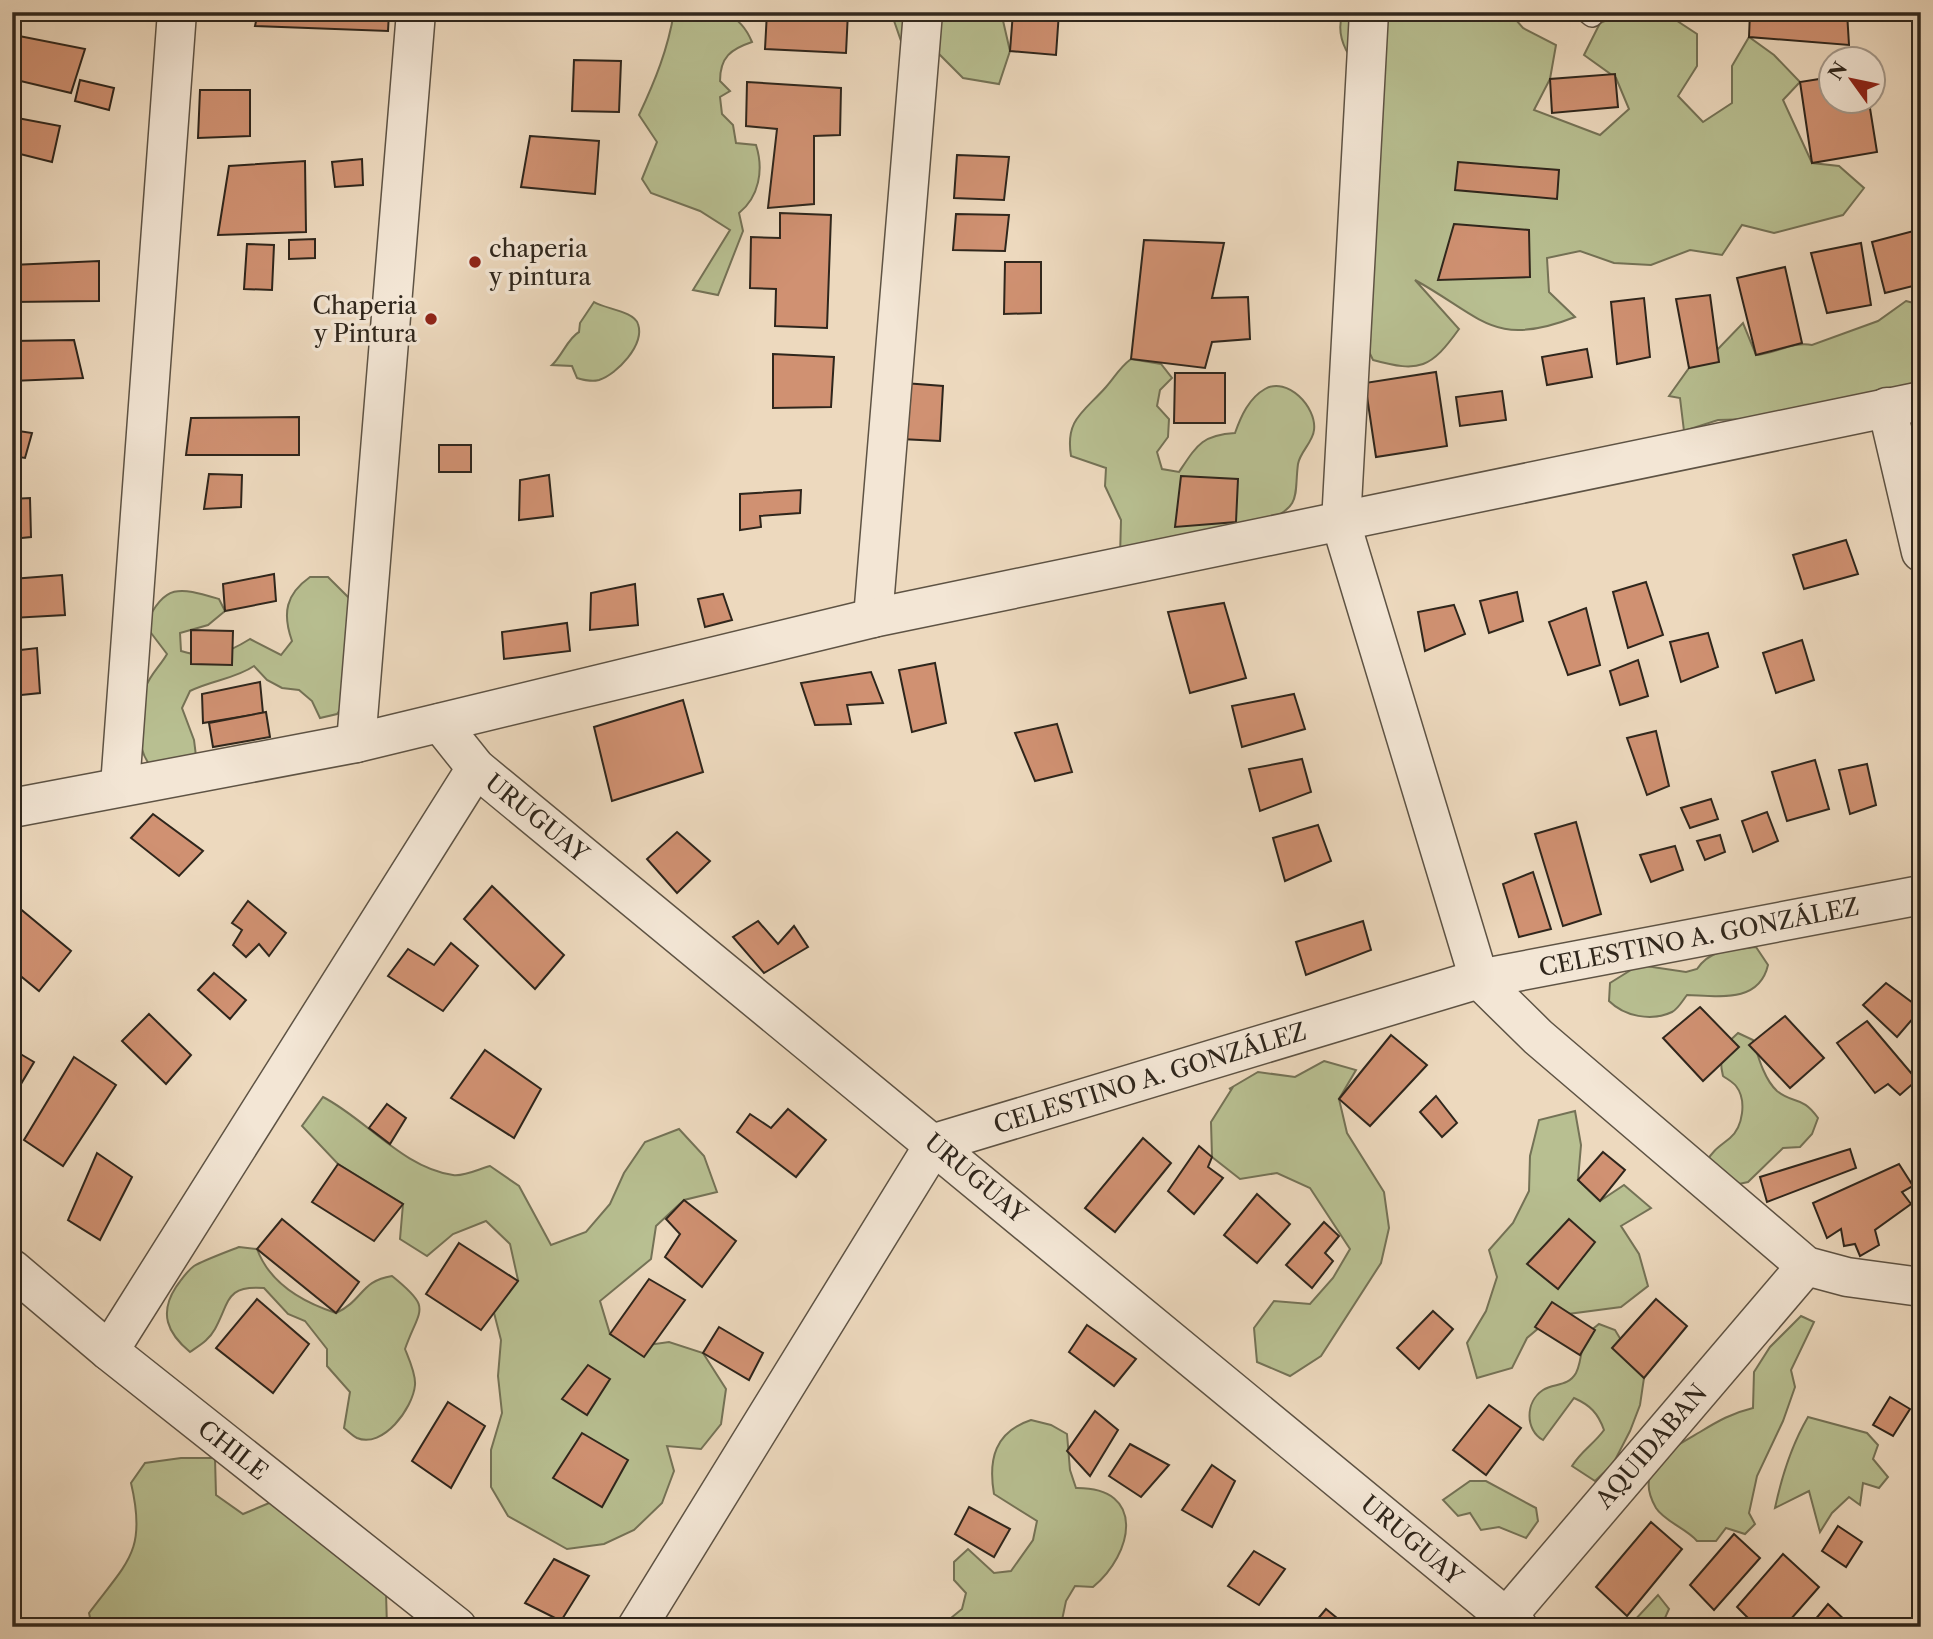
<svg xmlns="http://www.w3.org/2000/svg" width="1933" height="1639" font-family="'Libre Caslon Text',serif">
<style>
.green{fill:#b8bf91;stroke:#747256;stroke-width:2}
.building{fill:#d09172;stroke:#2f261c;stroke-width:2}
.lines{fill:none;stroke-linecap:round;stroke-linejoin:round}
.service-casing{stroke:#5e5344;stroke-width:24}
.minor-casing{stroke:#5e5344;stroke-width:41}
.service{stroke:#f3e6d5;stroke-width:21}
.minor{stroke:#f3e6d5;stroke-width:38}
.poi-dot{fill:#8f2418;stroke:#f3e6d5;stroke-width:2.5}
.labels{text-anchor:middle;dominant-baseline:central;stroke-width:7;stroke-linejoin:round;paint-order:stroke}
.poi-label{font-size:24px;fill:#2f261c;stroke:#f3e6d5;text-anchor:start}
.street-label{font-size:24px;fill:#2f261c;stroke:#f3e6d5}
</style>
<rect width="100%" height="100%" fill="#edd9be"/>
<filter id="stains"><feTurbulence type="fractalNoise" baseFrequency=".00286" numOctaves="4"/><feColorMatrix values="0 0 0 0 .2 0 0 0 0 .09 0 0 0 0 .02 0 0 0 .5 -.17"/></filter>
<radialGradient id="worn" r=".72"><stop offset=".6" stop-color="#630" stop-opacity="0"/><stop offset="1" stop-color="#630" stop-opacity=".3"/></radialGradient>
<g class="green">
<path d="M674 12C710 12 736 4 752 42 731 49 720 57 720 81L730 91 720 97 722 114 733 125 736 143 756 145C764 170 759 197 739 213L743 231 718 295 693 290 730 230 700 211 651 193 642 179 657 142 639 115C655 81 668 49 674 12Z"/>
<path d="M891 12H1001L1010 51 999 84 963 78 937 52 901 41Z"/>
<path d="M1343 12H1509L1523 28 1556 45 1550 79 1534 110 1600 135 1629 109 1616 78 1584 55 1600 23 1626 12 1668 15 1697 34V66L1678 96 1703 122 1732 103V66L1749 37 1774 55 1800 82 1783 100 1812 163 1839 166 1864 188 1843 215 1774 233 1742 225 1722 255 1690 250 1651 265 1614 263 1580 251 1547 258 1549 292 1575 317C1494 349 1482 317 1415 280L1459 329C1431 368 1420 373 1373 360L1358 329 1370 81C1352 62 1333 40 1343 12Z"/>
<path d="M1906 301 1921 305V388L1751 419 1718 420 1684 431 1680 398 1669 396 1689 368 1718 349 1743 323 1756 355C1775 354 1793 341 1812 345L1878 321Z"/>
<path d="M594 302C605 309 634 311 638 324 645 345 617 374 599 380 591 382 584 380 577 378L572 366 552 365C562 356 568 338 579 332L580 323Z"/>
<path d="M1131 359 1161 364 1172 378 1160 390 1157 406 1169 419 1168 437 1157 452 1162 469 1179 472C1197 445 1202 435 1235 433 1241 416 1249 398 1265 389 1287 376 1317 407 1314 430 1313 442 1300 452 1298 464 1294 495 1302 505 1269 520L1120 557 1121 520 1105 486 1106 468 1071 456C1065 419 1084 412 1106 387 1115 377 1119 368 1131 359Z"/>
<path d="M310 577H328L353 602 347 700 337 714 320 718 312 701 299 690 282 688 267 680 254 666C235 679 212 680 190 691L182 708 194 740 196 756 153 770C134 746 136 715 146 687 149 676 161 665 167 654L145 625C166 583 178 587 219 599L225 611 208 625 180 633 181 651C209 660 226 654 250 639L281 655 292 641C282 613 286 594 310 577Z"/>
<path d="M1756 947 1768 965C1759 1004 1717 996 1687 995 1683 1000 1678 1009 1672 1012 1651 1022 1624 1016 1609 1001L1610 983 1639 965 1686 972 1697 969C1711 948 1733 950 1756 947Z"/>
<path d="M1738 1033 1753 1040C1758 1056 1764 1079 1777 1091 1794 1105 1802 1095 1818 1118L1812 1134 1800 1147 1783 1148 1748 1182 1730 1186 1706 1162C1714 1149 1719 1147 1730 1138 1743 1127 1747 1100 1736 1086 1733 1082 1727 1079 1723 1076 1718 1055 1722 1047 1738 1033Z"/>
<path d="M1324 1061 1356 1070 1339 1099 1347 1133 1384 1192 1389 1228 1381 1263 1321 1356 1290 1376 1257 1362 1254 1328 1274 1301 1310 1304 1333 1278 1350 1249 1310 1188 1277 1173 1240 1179 1212 1157 1211 1122 1233 1087 1229 1089 1258 1072 1295 1077Z"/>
<path d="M323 1097C366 1119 403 1168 453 1175 463 1177 479 1169 490 1166L519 1186 551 1245 586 1232 610 1204 624 1173 645 1142 679 1129 704 1156 717 1192 684 1200 656 1226 651 1259 600 1301 610 1334 634 1347 669 1342 703 1353 726 1389 721 1424 701 1449 667 1446 674 1471 662 1503 634 1530 604 1544 567 1549 508 1516 491 1487V1450L502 1413 498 1376 501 1340 492 1305 518 1280 510 1244 486 1221 453 1234 427 1256 400 1239 403 1204 338 1164 302 1126Z"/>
<path d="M1575 1111 1581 1145 1578 1180 1600 1201 1624 1185 1651 1208 1621 1226 1639 1254 1648 1286 1621 1307 1553 1316 1527 1338 1512 1368 1477 1378 1467 1343 1486 1311 1497 1277 1489 1250 1513 1223 1529 1191 1530 1156 1539 1120Z"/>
<path d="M239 1247 257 1249C270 1284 302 1302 336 1313 364 1300 360 1281 392 1276 433 1309 420 1307 405 1349 409 1359 416 1374 415 1385 413 1408 383 1449 357 1438 353 1436 348 1431 344 1428L350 1392 327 1366V1349L305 1321 288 1314 264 1288C225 1285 230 1302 215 1329 209 1340 200 1345 190 1352 167 1333 159 1313 176 1287 181 1280 187 1271 194 1266 202 1261 229 1251 239 1247Z"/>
<path d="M1801 1316 1814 1322 1791 1370 1795 1387 1783 1421 1757 1476 1749 1513 1755 1524 1745 1534 1726 1528 1716 1541H1697C1687 1529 1664 1521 1656 1508 1632 1467 1671 1449 1700 1432 1718 1421 1732 1413 1753 1408L1754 1372 1770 1347Z"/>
<path d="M1599 1324 1615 1330 1644 1378 1640 1405 1630 1431 1613 1464 1595 1481 1572 1466C1581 1451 1594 1444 1604 1430 1598 1413 1590 1405 1574 1398L1543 1440C1525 1430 1525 1402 1543 1390 1554 1383 1568 1387 1576 1373 1581 1364 1582 1347 1584 1336Z"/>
<path d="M1808 1417 1867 1433 1878 1445 1873 1459 1888 1477 1879 1488 1863 1483 1860 1505 1849 1497 1832 1513 1820 1532 1809 1491 1775 1508C1782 1475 1791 1446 1808 1417Z"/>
<path d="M1031 1420 1051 1425 1067 1434 1070 1470 1076 1488C1147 1487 1133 1554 1093 1587L1075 1586 1066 1601 1062 1620 1066 1627H940L962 1609 966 1593 954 1580V1562L968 1549 994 1573 1011 1571 1033 1540 1037 1521 994 1494C988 1459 995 1432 1031 1420Z"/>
<path d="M181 1458H215L216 1495 243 1514 274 1501 386 1592 387 1627H92L89 1613C128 1561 147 1551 131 1483L145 1463Z"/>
<path d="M1470 1481H1486L1536 1508 1538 1521 1526 1538 1499 1527 1481 1530 1470 1513 1458 1516 1443 1500Z"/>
<path d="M1658 1595 1669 1609 1661 1627H1564V1623L1633 1622Z"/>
</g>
<g class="building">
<path d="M258 12H389L388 31 255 26Z"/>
<path d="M767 12H848L846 53 765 49Z"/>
<path d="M1013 12H1059L1056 55 1010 51Z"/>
<path d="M1750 12H1847L1849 45 1749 37Z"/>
<path d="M14 35 85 49 71 93 12 79Z"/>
<path d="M574 60 621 61 619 112 572 111Z"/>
<path d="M1615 74 1618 107 1552 113 1550 79Z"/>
<path d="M1832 77V102H1869L1877 152 1812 163 1800 82Z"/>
<path d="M80 80 114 88 109 110 75 101Z"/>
<path d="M747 82 841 88 840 135 814 136V204L768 208 777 129 746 126Z"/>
<path d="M200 90H250V136L198 138Z"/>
<path d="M12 117 60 126 52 162 12 152Z"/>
<path d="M530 136 599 141 595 194 521 187Z"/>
<path d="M957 155 1009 157 1004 200 954 198Z"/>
<path d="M362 159 363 185 335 187 332 162Z"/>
<path d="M305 161 306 232 218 235 229 166Z"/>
<path d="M1458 162 1559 170 1557 199 1455 190Z"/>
<path d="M780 213 831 215 827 328 775 326 776 289 750 288 751 237 780 238Z"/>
<path d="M956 214 1009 215 1005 251 953 250Z"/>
<path d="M1454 224 1529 230 1530 277 1438 280Z"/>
<path d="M1921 229V284L1885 293 1872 242Z"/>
<path d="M315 239V258L289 259V240Z"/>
<path d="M1144 240 1224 243 1212 298 1248 297 1250 339 1212 342 1205 368 1131 359Z"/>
<path d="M1861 243 1871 305 1827 313 1811 253Z"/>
<path d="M247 244 274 245 272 290 244 289Z"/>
<path d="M99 261V301L12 302V265Z"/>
<path d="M1005 262H1041V313L1004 314Z"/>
<path d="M1785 267 1802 343 1756 355 1737 278Z"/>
<path d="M1710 295 1719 362 1689 368 1676 299Z"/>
<path d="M1644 298 1650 357 1617 364 1611 302Z"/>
<path d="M74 340 83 378 12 381V341Z"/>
<path d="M1587 349 1592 377 1547 385 1542 357Z"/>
<path d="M773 354 834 357 831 407 773 408Z"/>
<path d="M1436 372 1447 446 1376 457 1365 383Z"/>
<path d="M1175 373H1225V423H1174Z"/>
<path d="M904 383 943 386 940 441 901 439Z"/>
<path d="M1502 391 1506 420 1460 426 1456 397Z"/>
<path d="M299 417V455H186L191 418Z"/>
<path d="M12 430 32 433 25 458 12 456Z"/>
<rect x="439" y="445" width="32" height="27"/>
<path d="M209 474 242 475 241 507 204 509Z"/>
<path d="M549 475 553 516 519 520 520 480Z"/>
<path d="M1181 476 1238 479 1236 522 1175 527Z"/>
<path d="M801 490 800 513 760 516 761 527 740 530V494Z"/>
<path d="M30 498 31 537 12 539V499Z"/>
<path d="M1846 540 1858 574 1804 589 1793 555Z"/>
<path d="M274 574 276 601 225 611 223 584Z"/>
<path d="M62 575 65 615 12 618V579Z"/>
<path d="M1646 582 1663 635 1628 648 1613 592Z"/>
<path d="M635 584 638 625 590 630 591 593Z"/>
<path d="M1517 592 1523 621 1489 633 1480 601Z"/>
<path d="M723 594 732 620 705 627 698 599Z"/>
<path d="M1224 603 1246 678 1190 693 1168 612Z"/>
<path d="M1454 605 1465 634 1425 651 1418 612Z"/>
<path d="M1586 608 1600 665 1568 675 1549 622Z"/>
<path d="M567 623 570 651 504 659 502 632Z"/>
<path d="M191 630 233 631 232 665 191 664Z"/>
<path d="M1708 633 1718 667 1681 682 1670 642Z"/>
<path d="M1802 640 1814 680 1776 693 1763 653Z"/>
<path d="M37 648 40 693 12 696V651Z"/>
<path d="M1638 660 1648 696 1620 705 1610 671Z"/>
<path d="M935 663 946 723 912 732 899 670Z"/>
<path d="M871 672 883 703 847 705 851 724 815 725 801 683Z"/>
<path d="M260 682 263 713 203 723 202 694Z"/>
<path d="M1294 694 1305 729 1242 747 1232 706Z"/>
<path d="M683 700 703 772 612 801 594 727Z"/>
<path d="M266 712 270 737 213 747 209 723Z"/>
<path d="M1057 724 1072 772 1035 781 1015 733Z"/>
<path d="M1656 731 1669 786 1647 795 1627 738Z"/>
<path d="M1302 759 1311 792 1260 811 1249 769Z"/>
<path d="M1815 760 1829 809 1787 821 1772 772Z"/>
<path d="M1867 764 1876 805 1850 814 1839 770Z"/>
<path d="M1711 799 1718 819 1690 828 1681 808Z"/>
<path d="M1767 812 1778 841 1753 852 1742 821Z"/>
<path d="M153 814 203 851 179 876 131 838Z"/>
<path d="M1576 822 1601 914 1563 926 1535 834Z"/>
<path d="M1318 825 1331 861 1285 881 1273 838Z"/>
<path d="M677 832 710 861 677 893 647 859Z"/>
<path d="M1720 835 1725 852 1705 860 1697 841Z"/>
<path d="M1675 846 1683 870 1651 882 1640 855Z"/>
<path d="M1533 872 1551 929 1519 937 1503 884Z"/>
<path d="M492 886 564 955 535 989 464 919Z"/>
<path d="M248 901 286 933 269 956 259 944 246 957 233 945 242 930 232 923Z"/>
<path d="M12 902 71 951 39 991 12 969Z"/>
<path d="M758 921 778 944 794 926 808 947 764 973 733 937Z"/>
<path d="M1363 921 1371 950 1306 975 1296 942Z"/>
<path d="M451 943 478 966 443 1011 388 976 408 949 434 965Z"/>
<path d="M214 973 246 1000 230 1019 198 990Z"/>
<path d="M1886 983 1921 1009 1897 1037 1863 1005Z"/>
<path d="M1700 1007 1739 1047 1703 1081 1663 1038Z"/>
<path d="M149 1014 191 1055 166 1084 122 1041Z"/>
<path d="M1785 1016 1824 1058 1790 1088 1749 1045Z"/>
<path d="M1867 1021 1917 1080 1900 1095 1888 1084 1875 1093 1837 1043Z"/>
<path d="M1391 1035 1427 1065 1370 1126 1339 1099Z"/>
<path d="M12 1049 34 1062 12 1099Z"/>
<path d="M485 1050 541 1089 514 1138 451 1098Z"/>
<path d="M74 1057 116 1085 63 1166 24 1140Z"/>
<path d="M1436 1096 1457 1123 1442 1137 1420 1112Z"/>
<path d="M387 1104 406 1118 390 1144 369 1128Z"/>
<path d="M788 1109 826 1140 796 1177 737 1132 750 1114 771 1128Z"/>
<path d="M1143 1138 1171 1163 1115 1232 1085 1208Z"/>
<path d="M1199 1146 1212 1157 1208 1167 1223 1178 1194 1214 1168 1191Z"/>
<path d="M1850 1149 1856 1168 1767 1202 1760 1177Z"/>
<path d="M1603 1152 1625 1170 1600 1201 1578 1180Z"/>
<path d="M97 1153 132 1177 100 1240 68 1220Z"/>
<path d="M338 1164 403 1204 374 1241 312 1202Z"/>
<path d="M1899 1164 1913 1186 1902 1192 1911 1204 1875 1230 1879 1245 1860 1256 1855 1244 1844 1246 1841 1229 1827 1238 1813 1203Z"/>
<path d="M1257 1194 1290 1224 1257 1263 1224 1235Z"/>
<path d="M684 1200 736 1241 702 1287 665 1257 680 1234 666 1219Z"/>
<path d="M282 1219 359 1282 336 1313 257 1249Z"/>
<path d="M1569 1219 1595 1242 1558 1289 1527 1264Z"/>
<path d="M1324 1222 1339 1236 1325 1253 1333 1261 1312 1288 1286 1265Z"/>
<path d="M459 1243 518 1281 481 1330 426 1294Z"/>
<path d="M649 1279 685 1300 644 1357 610 1334Z"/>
<path d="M257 1299 309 1344 273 1393 216 1348Z"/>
<path d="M1656 1299 1687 1326 1644 1378 1612 1348Z"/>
<path d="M1552 1302 1595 1330 1580 1355 1535 1327Z"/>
<path d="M1433 1311 1453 1329 1419 1369 1397 1348Z"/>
<path d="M1087 1325 1136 1359 1114 1386 1069 1352Z"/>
<path d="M719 1327 763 1353 749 1380 703 1353Z"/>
<path d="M588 1365 610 1379 587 1415 562 1399Z"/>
<path d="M1890 1397 1910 1409 1893 1436 1873 1425Z"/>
<path d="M448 1402 485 1426 451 1488 412 1461Z"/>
<path d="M1489 1405 1521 1428 1486 1475 1453 1450Z"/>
<path d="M1095 1411 1118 1430 1090 1476 1067 1451Z"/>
<path d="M582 1433 628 1460 602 1507 553 1478Z"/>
<path d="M1130 1444 1169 1465 1141 1497 1109 1476Z"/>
<path d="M1212 1465 1235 1481 1212 1527 1182 1510Z"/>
<path d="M969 1507 1010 1529 994 1557 955 1534Z"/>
<path d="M1651 1522 1682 1549 1627 1616 1596 1587Z"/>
<path d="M1838 1526 1862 1542 1846 1567 1822 1551Z"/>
<path d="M1734 1534 1760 1558 1714 1610 1690 1585Z"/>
<path d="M1254 1551 1285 1569 1259 1605 1228 1586Z"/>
<path d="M1783 1554 1819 1587 1784 1627H1757L1737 1607Z"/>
<path d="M554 1559 589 1576 561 1621 525 1603Z"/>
<path d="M1828 1604 1852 1627H1809Z"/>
<path d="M1326 1609 1348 1627H1311Z"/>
</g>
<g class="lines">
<defs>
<path id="service" d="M1587 12 1592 16"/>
<g id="minor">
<path d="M1369 12 1341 523 1479 979 1538 1037 1806 1266 1847 1277 1921 1287"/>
<path d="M1887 407 1921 552"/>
<path d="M873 618 923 12"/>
<path d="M440 723 476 768 1518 1627"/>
<path d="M356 743 416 12"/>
<path d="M120 786 177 12"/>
<path d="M12 808 356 743 873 618 1921 401"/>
<path d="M12 1269 109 1351 457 1627"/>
<path d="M109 1351 476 768"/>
<path d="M637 1627 935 1143 1479 979 1921 895"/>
<path d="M1498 1627 1806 1266"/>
</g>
</defs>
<use href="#service" class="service-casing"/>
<use href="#minor" class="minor-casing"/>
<use href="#service" class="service"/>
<use href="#minor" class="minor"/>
</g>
<g class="poi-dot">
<circle cx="475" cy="262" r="7"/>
<circle cx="431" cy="319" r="7"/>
</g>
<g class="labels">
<g class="poi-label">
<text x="489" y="248">chaperia<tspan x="489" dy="28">y pintura</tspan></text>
<text x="417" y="305" text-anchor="end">Chaperia<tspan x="417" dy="28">y Pintura</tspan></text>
</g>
<g class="street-label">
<text transform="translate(537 818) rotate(39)">URUGUAY</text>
<text transform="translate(1699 937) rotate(-11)">CELESTINO A. GONZÁLEZ</text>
<text transform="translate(1150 1078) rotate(-17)">CELESTINO A. GONZÁLEZ</text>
<text transform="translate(976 1178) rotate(40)">URUGUAY</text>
<text transform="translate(1651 1446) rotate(-49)">AQUIDABAN</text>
<text transform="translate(233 1450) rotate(38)">CHILE</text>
<text transform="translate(1412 1540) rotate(40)">URUGUAY</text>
</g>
</g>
<rect width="1933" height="1639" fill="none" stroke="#edd9be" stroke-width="42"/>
<rect x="14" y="14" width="1905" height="1611" fill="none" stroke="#2f261c" stroke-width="3.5"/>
<rect x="21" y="21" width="1891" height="1597" fill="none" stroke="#2f261c" stroke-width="2"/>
<g transform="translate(1852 80) rotate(303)"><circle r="33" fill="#f3e6d5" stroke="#a5998b" stroke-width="2"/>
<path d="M0-5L12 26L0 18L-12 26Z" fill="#8f2418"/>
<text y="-10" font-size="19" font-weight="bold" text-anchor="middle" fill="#2f261c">N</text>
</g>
<rect width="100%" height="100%" filter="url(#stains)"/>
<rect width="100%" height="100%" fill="url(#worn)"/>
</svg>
